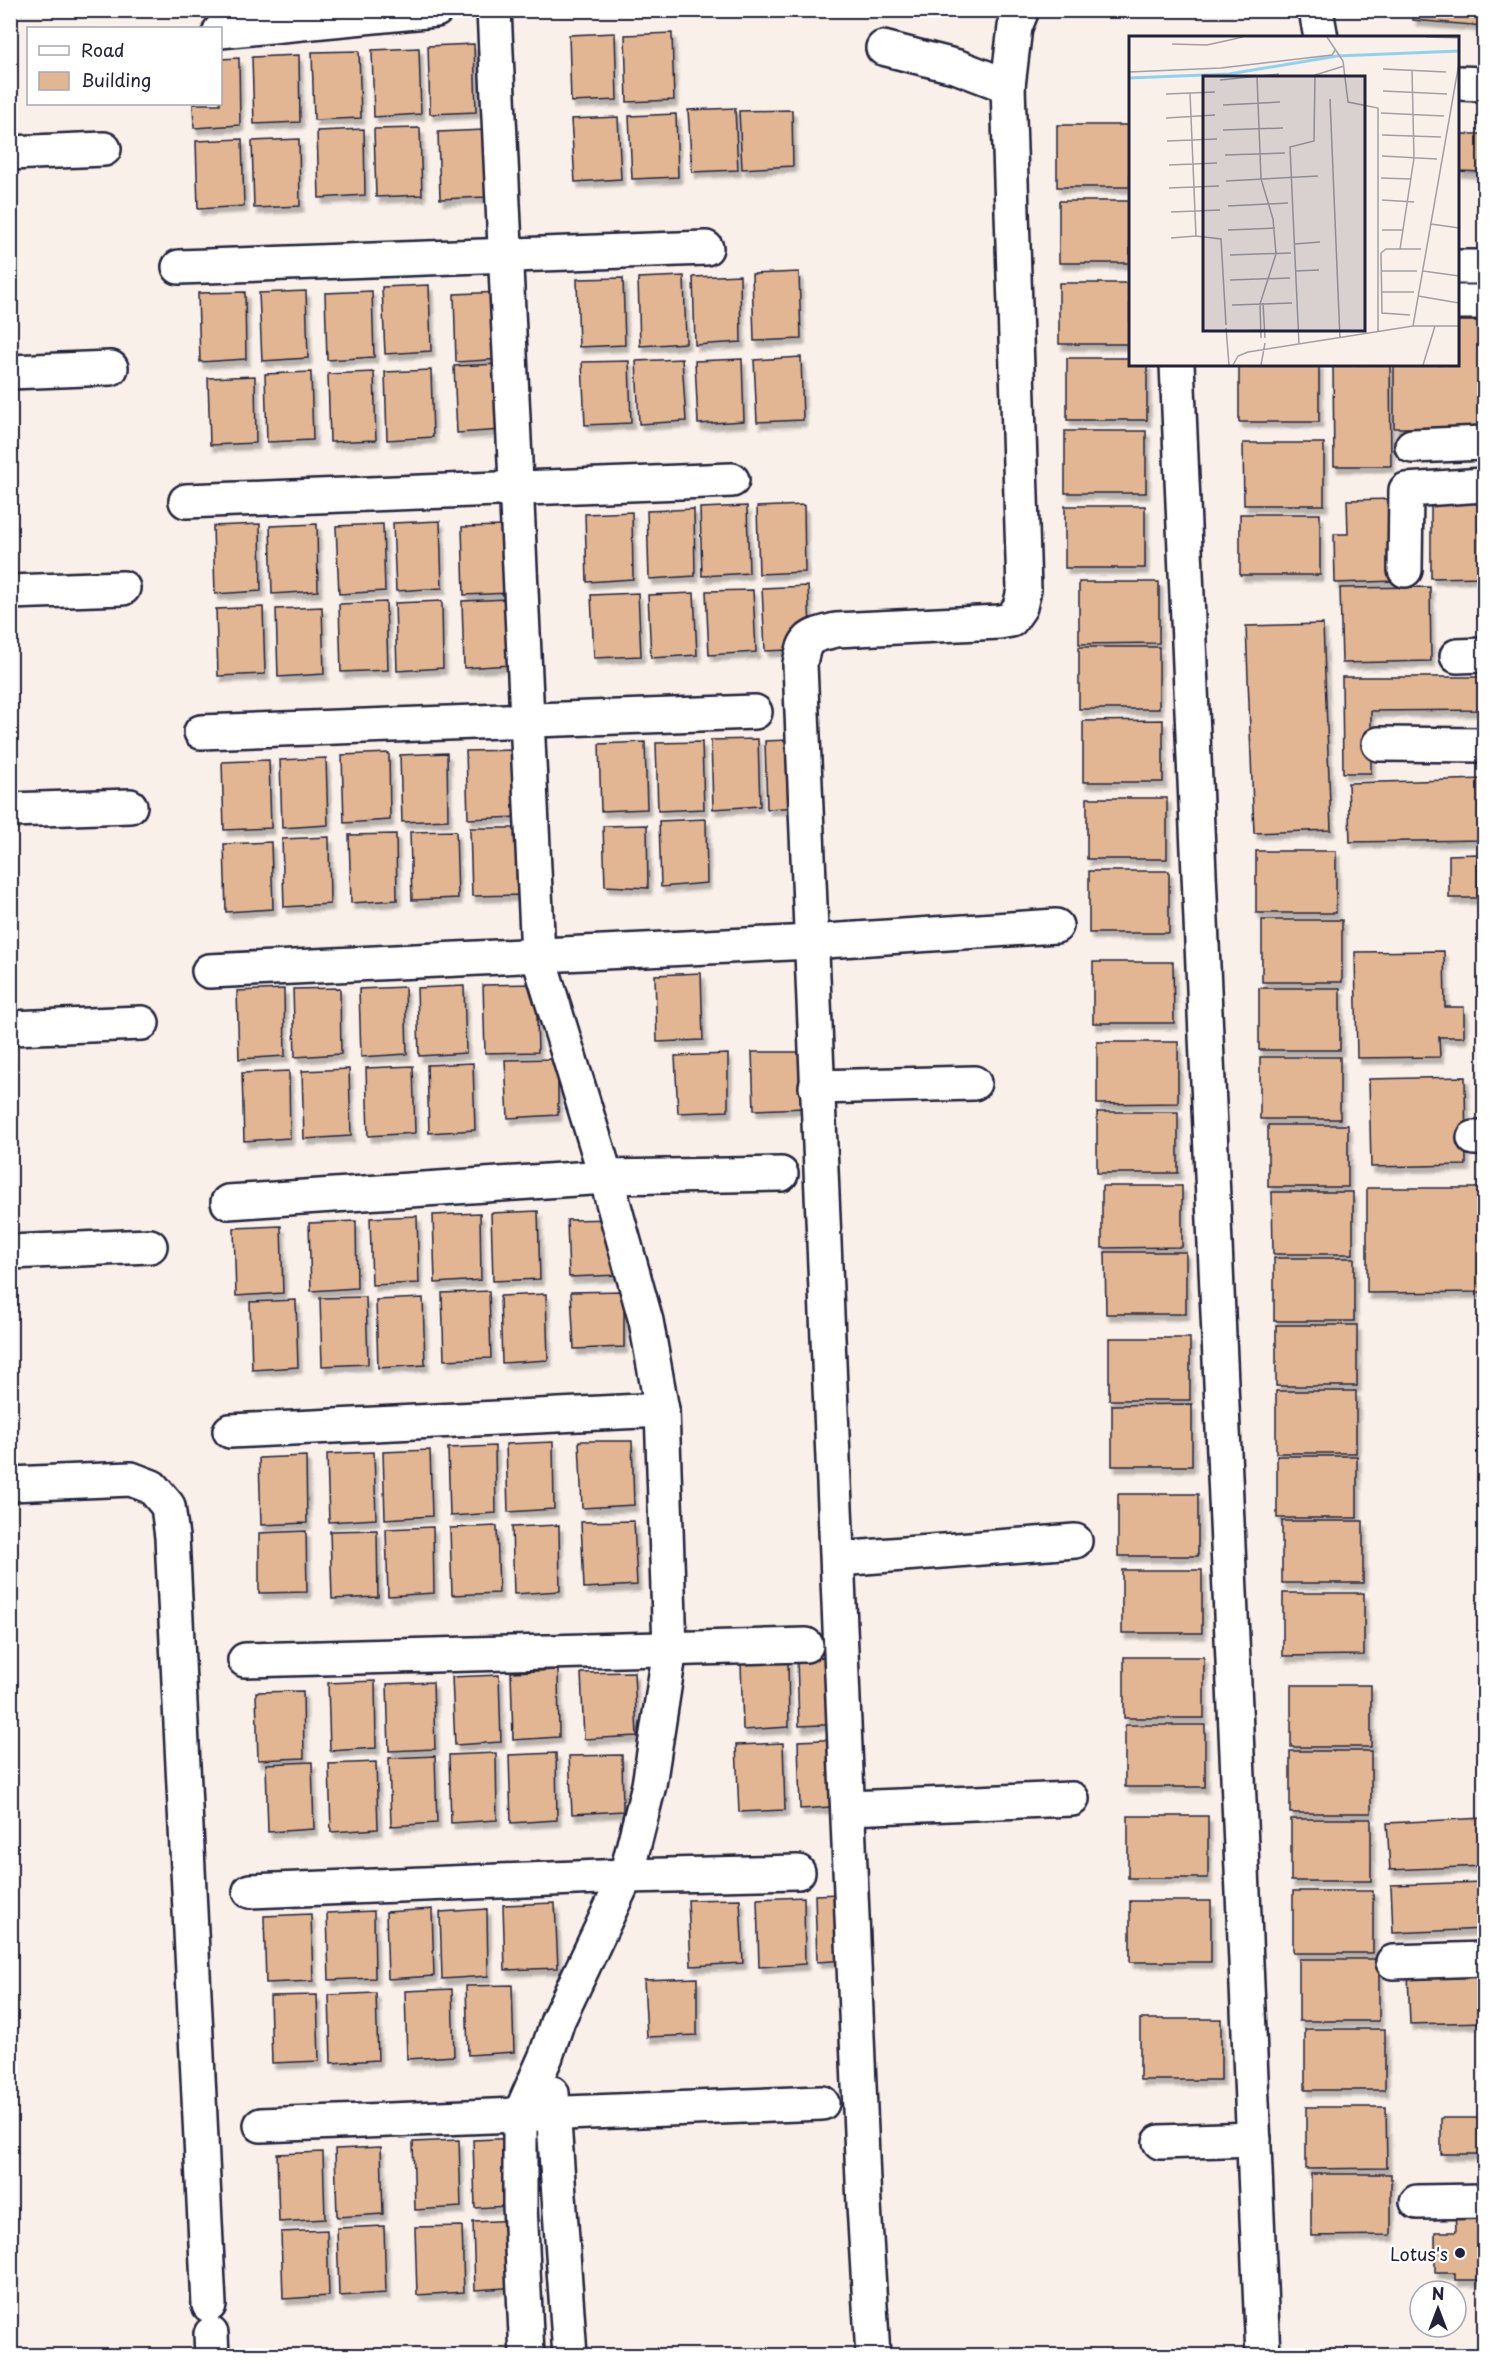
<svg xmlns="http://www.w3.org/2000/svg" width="1495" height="2366" font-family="'Playpen Sans',sans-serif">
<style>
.building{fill:#e2b692;stroke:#22223b;stroke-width:1.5;filter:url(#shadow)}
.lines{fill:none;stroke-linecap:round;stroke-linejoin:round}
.minor-casing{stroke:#22223b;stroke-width:38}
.minor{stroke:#fff;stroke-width:33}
.poi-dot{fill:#22223b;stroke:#fff;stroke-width:2}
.labels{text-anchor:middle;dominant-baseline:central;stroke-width:4.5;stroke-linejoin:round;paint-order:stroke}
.poi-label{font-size:18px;fill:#22223b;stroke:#fff;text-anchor:end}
.inset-river{fill:none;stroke:#90d1f2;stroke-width:3}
.inset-road{fill:none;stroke:#a39ea3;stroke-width:1.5}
.view{fill:#22223b;fill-opacity:0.15;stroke:#22223b;stroke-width:3}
.inset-edge{fill:none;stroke:#22223b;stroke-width:3}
</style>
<defs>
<filter id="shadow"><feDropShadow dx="3.5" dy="6" stdDeviation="1.5" flood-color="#0004"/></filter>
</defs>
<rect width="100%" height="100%" fill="#f9f0e9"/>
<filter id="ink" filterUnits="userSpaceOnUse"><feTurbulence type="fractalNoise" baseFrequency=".0167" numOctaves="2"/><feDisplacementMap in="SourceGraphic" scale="12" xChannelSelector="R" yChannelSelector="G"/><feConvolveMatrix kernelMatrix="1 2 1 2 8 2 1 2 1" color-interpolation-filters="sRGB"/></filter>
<g filter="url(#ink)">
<g class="building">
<path d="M1414 10H1484V26L1413 20Z"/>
<path d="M615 33 617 100 571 102 569 35Z"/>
<path d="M672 33 674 100 627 102 625 35Z"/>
<path d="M474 44 476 112 430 114 428 46Z"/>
<path d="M419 48 421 114 374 117 372 50Z"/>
<path d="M359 51 361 118 314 120 312 52Z"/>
<path d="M299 55 300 122 254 124 252 57Z"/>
<path d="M239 58 240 125 194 128 193 104H220V59Z"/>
<path d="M735 108 738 170 692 172 688 110Z"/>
<path d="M792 110 793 166 742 169 739 111Z"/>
<path d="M676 114 678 177 632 179 629 116Z"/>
<path d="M618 117 621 179 575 182 571 119Z"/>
<rect x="1057" y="125" width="73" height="62"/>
<path d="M420 128 422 195 376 197 374 129Z"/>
<path d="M364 129 365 195 319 198 317 131Z"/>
<path d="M484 130 486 197 440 199 438 132Z"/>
<path d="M1458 134H1484V172L1458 171Z"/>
<path d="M242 139 244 206 198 209 196 141Z"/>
<path d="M299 139 300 206 254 208 252 141Z"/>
<rect x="1059" y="201" width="71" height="62"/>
<path d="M799 272 801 339 754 341 752 274Z"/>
<path d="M740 275 741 342 695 345 693 277Z"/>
<path d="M684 276 686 343 640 346 638 278Z"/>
<path d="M623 278 625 345 579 347 577 279Z"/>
<rect x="1059" y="283" width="71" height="61"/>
<path d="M429 285 431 351 385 354 382 287Z"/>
<path d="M306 291 308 358 262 361 259 293Z"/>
<path d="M372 291 374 357 327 360 325 293Z"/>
<path d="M245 292 246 359 200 362 198 293Z"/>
<path d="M501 292 503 359 456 362 454 294Z"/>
<path d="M1458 321H1484V428H1394V364H1458Z"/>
<path d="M801 357 803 420 757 422 754 360Z"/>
<path d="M1067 358H1130V364H1147V420H1067Z"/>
<path d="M682 359 686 421 639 424 636 361Z"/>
<path d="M742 359 744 421 698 424 695 361Z"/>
<path d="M629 361 631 423 585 425 582 362Z"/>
<path d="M501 364 503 430 457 433 454 366Z"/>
<rect x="1239" y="364" width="80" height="58"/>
<path d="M1390 364 1391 466H1334L1333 365Z"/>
<path d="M431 370 433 437 387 440 385 372Z"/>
<path d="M311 372 313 440 267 442 265 374Z"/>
<path d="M374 372 376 440 330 442 328 374Z"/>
<path d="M255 376 256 443 210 445 208 378Z"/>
<rect x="1065" y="431" width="81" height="62"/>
<path d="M1243 443H1324V505H1244Z"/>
<path d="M1394 499 1396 581 1335 583 1334 534H1348L1347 500Z"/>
<path d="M1484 500V577L1431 578V501Z"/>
<path d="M804 505 805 572 759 574 757 507Z"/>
<path d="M747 506 749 573 702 576 700 508Z"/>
<rect x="1065" y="506" width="80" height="62"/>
<path d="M694 509 695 576 649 579 647 511Z"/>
<path d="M632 512 633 579 587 582 585 514Z"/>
<rect x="1240" y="514" width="80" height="61"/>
<path d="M440 521 442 588 396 591 393 523Z"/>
<path d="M260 524 261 591 215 594 213 526Z"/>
<path d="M317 524 318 591 272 594 270 526Z"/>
<path d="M383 524 385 591 339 594 336 526Z"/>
<path d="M508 526 510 593 464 595 462 527Z"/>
<path d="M1079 582H1159V643L1079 644Z"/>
<path d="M808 586 811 649 765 651 762 588Z"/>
<path d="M1430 587 1431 661 1342 663 1340 588Z"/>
<path d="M753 590 756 652 709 655 706 591Z"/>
<path d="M638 593 641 656 594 658 591 595Z"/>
<path d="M694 593 697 655 651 658 648 595Z"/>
<path d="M508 599 510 665 464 668 462 601Z"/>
<path d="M442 601 443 668 397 671 395 603Z"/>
<path d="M386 602 388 670 341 672 339 604Z"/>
<path d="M263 607 265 674 218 676 216 609Z"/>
<path d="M322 607 324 674 278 677 276 609Z"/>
<path d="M1323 624 1331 830 1254 833 1246 626Z"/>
<rect x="1079" y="647" width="80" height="62"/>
<path d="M1342 677H1484V710L1371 711V773H1343Z"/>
<path d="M1163 720V782H1083V721Z"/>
<path d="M758 739 760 806 713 809 711 740Z"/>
<path d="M812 739 814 806 767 809 765 741Z"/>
<path d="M645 742 647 809 601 811 599 744Z"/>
<path d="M702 742 704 809 658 811 656 743Z"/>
<path d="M518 750 520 817 468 819 466 751Z"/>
<path d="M389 753 390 820 344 823 342 755Z"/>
<path d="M447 753 448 820 402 822 400 755Z"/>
<path d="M326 758 328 825 282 828 280 760Z"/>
<path d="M269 760 271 828 224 830 222 762Z"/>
<path d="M1484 779V840L1350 842 1348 783Z"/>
<rect x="1087" y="798" width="80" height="61"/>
<path d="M706 819 707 883 661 887 659 821Z"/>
<path d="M647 825 648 888 605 886 603 826Z"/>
<path d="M470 828H523L525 895 472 896Z"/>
<path d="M456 831 458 898 412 900 410 832Z"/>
<path d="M396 834 397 900 351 903 349 835Z"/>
<path d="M329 837 330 904 284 907 282 839Z"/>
<path d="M271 842 273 909 226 912 224 844Z"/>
<rect x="1256" y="851" width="80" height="62"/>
<path d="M1478 854V898H1449V855Z"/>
<rect x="1089" y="871" width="80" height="62"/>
<rect x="1262" y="920" width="80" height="62"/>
<path d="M1444 951 1445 1007H1464V1037H1439L1440 1057 1357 1058 1355 952Z"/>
<path d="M1093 962H1173L1174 1023H1093Z"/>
<path d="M701 973 703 1040 657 1042 655 975Z"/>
<path d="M536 984 538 1052 485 1053 483 985Z"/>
<path d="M464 986 466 1053 419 1056 417 988Z"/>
<path d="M405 987 407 1054 361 1057 359 989Z"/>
<path d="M340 988 341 1054 295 1057 293 989Z"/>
<rect x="1259" y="988" width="81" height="62"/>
<path d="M284 989 285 1056 239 1059 237 991Z"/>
<path d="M1097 1042H1178V1103L1097 1104Z"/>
<path d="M752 1052H804L805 1108 754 1110Z"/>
<path d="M728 1054V1111L678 1113 675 1056Z"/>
<rect x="1260" y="1057" width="80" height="62"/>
<path d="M558 1059V1115L508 1118 505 1060Z"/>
<path d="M473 1063 475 1130 429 1133 427 1065Z"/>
<path d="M413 1066 415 1133 368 1136 366 1068Z"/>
<path d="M349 1069 351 1136 304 1139 302 1071Z"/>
<path d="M289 1071 290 1138 244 1141 242 1073Z"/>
<path d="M1465 1077 1466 1165 1371 1167 1369 1079Z"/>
<rect x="1097" y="1112" width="81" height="61"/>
<rect x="1268" y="1125" width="80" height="62"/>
<path d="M1102 1186H1182V1247L1102 1248Z"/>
<path d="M1367 1188H1484V1292L1367 1293Z"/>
<path d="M1272 1192H1353V1254H1273Z"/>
<path d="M538 1211 540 1279 493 1281 491 1213Z"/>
<path d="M480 1213 481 1280 435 1283 433 1215Z"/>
<path d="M417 1216 419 1283 372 1285 370 1218Z"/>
<path d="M619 1219V1275L569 1277 567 1220Z"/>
<path d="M356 1221 357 1288 311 1291 309 1223Z"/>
<path d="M281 1226 283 1293 236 1296 234 1228Z"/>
<path d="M1105 1252H1186V1314H1106Z"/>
<rect x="1274" y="1258" width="80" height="63"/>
<path d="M489 1291 491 1358 444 1360 442 1293Z"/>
<path d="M624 1291V1347L574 1349 571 1292Z"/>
<path d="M546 1294 548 1360 502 1363 500 1296Z"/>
<path d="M366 1297 368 1364 322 1366 320 1298Z"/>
<path d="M423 1298 425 1365 378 1368 376 1300Z"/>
<path d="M296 1300 298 1367 252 1370 250 1302Z"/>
<rect x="1276" y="1325" width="81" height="61"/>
<rect x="1109" y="1338" width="81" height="62"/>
<rect x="1276" y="1391" width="80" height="62"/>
<path d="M1192 1404V1466H1112V1405Z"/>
<path d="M579 1441H632L634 1505 582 1508Z"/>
<path d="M553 1442 554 1509 508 1512 506 1444Z"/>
<path d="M495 1446 496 1513 450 1516 448 1448Z"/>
<path d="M430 1450 432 1516 385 1519 383 1452Z"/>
<path d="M374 1452 376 1519 329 1522 327 1454Z"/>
<path d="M306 1456 307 1523 261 1525 259 1458Z"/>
<rect x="1277" y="1456" width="80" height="62"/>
<rect x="1118" y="1494" width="80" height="62"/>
<path d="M634 1521 637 1585 584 1588 581 1522Z"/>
<rect x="1282" y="1521" width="81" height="62"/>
<path d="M559 1525 560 1591 514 1594 512 1527Z"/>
<path d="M497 1526 499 1593 452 1595 450 1528Z"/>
<path d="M433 1527 434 1593 388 1596 386 1529Z"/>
<path d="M377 1530 378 1597 332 1599 330 1531Z"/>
<path d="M306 1531 307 1592 259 1593V1533Z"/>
<rect x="1122" y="1570" width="80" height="63"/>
<path d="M1283 1593H1364V1655L1283 1656Z"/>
<path d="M843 1657 845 1724 799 1726 797 1658Z"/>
<rect x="1124" y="1657" width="80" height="61"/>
<path d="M788 1660 789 1727 743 1730 741 1662Z"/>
<path d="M558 1670 559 1737 513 1740 511 1672Z"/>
<path d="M634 1672 637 1736 584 1739 581 1673Z"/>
<path d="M499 1675 501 1742 455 1745 452 1677Z"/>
<path d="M375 1681 376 1748 330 1751 328 1683Z"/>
<path d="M433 1682 435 1749 389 1751 387 1684Z"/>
<rect x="1291" y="1685" width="80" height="62"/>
<path d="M303 1691 304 1758 258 1760 256 1692Z"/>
<rect x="1125" y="1725" width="80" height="62"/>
<path d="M845 1739 846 1806 800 1809 798 1741Z"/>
<path d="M783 1743 785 1810 739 1812 736 1745Z"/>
<rect x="1290" y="1751" width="81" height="62"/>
<path d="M496 1753 497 1820 451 1823 449 1755Z"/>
<path d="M556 1753 557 1820 511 1823 509 1755Z"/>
<path d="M622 1755 623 1811 572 1814 569 1756Z"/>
<path d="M435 1756 437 1823 391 1826 389 1758Z"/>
<path d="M312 1762 314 1829 268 1832 266 1764Z"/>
<path d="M376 1762 378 1829 331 1832 329 1764Z"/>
<rect x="1128" y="1816" width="80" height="62"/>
<path d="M1484 1818V1866L1390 1870 1387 1823Z"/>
<rect x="1291" y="1819" width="80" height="62"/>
<path d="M1484 1882V1929L1393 1933 1391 1885Z"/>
<rect x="1293" y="1891" width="80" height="62"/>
<path d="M862 1893 863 1959 817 1962 815 1895Z"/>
<path d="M804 1897 805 1964 759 1967 757 1899Z"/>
<path d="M740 1899 743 1963 691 1966 688 1900Z"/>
<rect x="1130" y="1901" width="81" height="61"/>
<path d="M555 1903 558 1968 505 1970 503 1905Z"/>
<path d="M432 1909 434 1976 388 1979 386 1912Z"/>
<path d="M487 1909 488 1976 442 1979 440 1912Z"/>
<path d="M374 1911 375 1978 329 1980 327 1913Z"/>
<path d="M311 1914 313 1981 266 1983 264 1916Z"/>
<rect x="1299" y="1959" width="80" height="62"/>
<path d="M1484 1971V2022L1410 2024 1408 1974Z"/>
<path d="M697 1978V2035L647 2037 644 1980Z"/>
<path d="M512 1985 514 2052 468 2055 466 1986Z"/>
<path d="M452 1989 454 2056 407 2059 405 1991Z"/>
<path d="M376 1993 378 2060 331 2063 329 1995Z"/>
<path d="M317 1995 319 2061 272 2063 270 1996Z"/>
<rect x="1140" y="2019" width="81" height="61"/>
<rect x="1305" y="2029" width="80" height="61"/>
<path d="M1306 2107H1386L1387 2168 1306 2169Z"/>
<rect x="1441" y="2118" width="43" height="36"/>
<path d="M520 2138 522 2205 475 2208 473 2140Z"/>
<path d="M459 2140 461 2207 415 2210 413 2142Z"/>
<path d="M381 2147 383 2214 337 2217 335 2149Z"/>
<path d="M323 2152 325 2219 279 2222 277 2154Z"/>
<path d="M1311 2174H1391V2235L1311 2236Z"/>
<path d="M1455 2206H1484V2280H1455V2273H1435V2232H1456Z"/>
<path d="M519 2220 521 2287 475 2290 473 2222Z"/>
<path d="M384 2226 386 2293 339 2296 337 2228Z"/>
<path d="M462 2226 464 2292 417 2295 415 2227Z"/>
<path d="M327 2230 329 2296 283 2299 281 2232Z"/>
</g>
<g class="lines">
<defs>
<g id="minor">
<path d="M494 10 538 955 606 1177 646 1321 662 1410 670 1649 649 1785 626 1876 558 2020 546 2056 520 2115V2205L527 2356"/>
<path d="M1316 10 1321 38"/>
<path d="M220 31 436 10"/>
<path d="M883 48 958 67 1008 86"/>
<path d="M1458 83 1484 84"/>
<path d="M10 153 104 149"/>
<path d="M179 267 706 248"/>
<path d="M1458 267H1484"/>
<path d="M1458 302H1484"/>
<path d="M1177 364 1263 2356"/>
<path d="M10 372 111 368"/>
<path d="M1412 446 1484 443"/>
<path d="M186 501 732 480"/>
<path d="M1405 570 1406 490 1484 485"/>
<path d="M10 592 123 588"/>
<path d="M1457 656 1484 655"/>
<path d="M201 732 755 712"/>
<path d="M1379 744 1484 745"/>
<path d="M10 810 130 806"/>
<path d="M209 971 810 942 1056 926"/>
<path d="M10 1028 142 1023"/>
<path d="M816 1087 974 1083"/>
<path d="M1474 1138H1484"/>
<path d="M228 1202 606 1177 781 1174"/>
<path d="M10 1252 150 1246"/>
<path d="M230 1431 662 1410"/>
<path d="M10 1484 131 1479 152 1487 168 1506 172 1537 209 2305"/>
<path d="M838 1559 1075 1541"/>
<path d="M245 1660 806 1645"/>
<path d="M849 1808 1072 1799"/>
<path d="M250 1891 626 1876 798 1872"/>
<path d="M1393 1962 1484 1959"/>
<path d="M552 2093 570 2356"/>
<path d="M261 2125 822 2103"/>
<path d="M1160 2142 1254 2139"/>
<path d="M1417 2202 1484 2201"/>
<path d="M211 2334 212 2356"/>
<path d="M873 2356 864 2205 800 664C805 636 809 637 836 630L999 622 1011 620 1020 607 1024 590 1008 86 1015 27 1022 10"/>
</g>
</defs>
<use href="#minor" class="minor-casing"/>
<use href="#minor" class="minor"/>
</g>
</g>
<circle class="poi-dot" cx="1460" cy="2253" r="6"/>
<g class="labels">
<g class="poi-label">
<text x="1448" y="2253">Lotus's</text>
</g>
</g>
<g transform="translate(1129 36)">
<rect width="330" height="330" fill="#f9f0e9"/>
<path class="inset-river" d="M0 42 100 38 208 20 330 15"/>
<path class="inset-road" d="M198 1 214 25 219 66 249 72V297M297 1 330 2M43 8 78 9 114 1M254 33 317 36M0 36 92 32 203 19 207 13M128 40 132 143 144 183 147 218 131 268 132 302M91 44 150 38M254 55 318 58M61 57 67 200 92 203 97 289M37 58 86 56M201 63 211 303M94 69 151 66M252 77 315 80M37 82 86 79M94 94 154 92M253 99 312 101M38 105 88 103M96 119 156 117M253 120 308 123M40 129 88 127M252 142 282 143M97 145 189 140M40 152 90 150M253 164 285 166M99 170 159 167M42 176 91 174M302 188 330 192M99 194 146 192M253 194H274M42 202 67 200M165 208 191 206M271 213H292M101 219 162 217M166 235 190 234M253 235H288M294 235 330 240M101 244 161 242M253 256H285M289 260 330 267M134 267 136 302M103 269 163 267M281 279 253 277 252 217 257 213H271L285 122 283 34M284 290 330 27M97 292 100 329M110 295 135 294M170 309 161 111 185 105 186 39 215 30M104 329 109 320 119 316 284 290H330M132 329 136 307M294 329 306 290"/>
<path class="view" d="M74 40H236V295H74Z"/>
<rect width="330" height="330" class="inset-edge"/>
</g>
<rect width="1495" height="2366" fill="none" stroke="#fff" stroke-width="36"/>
<rect x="18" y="18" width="1459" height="2330" fill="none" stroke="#22223b" stroke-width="2" filter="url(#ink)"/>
<rect x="27" y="27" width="195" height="78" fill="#ffffff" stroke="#a7a7b1" stroke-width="1.5"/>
<rect x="39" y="46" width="30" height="9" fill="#ffffff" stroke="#a7a7b1" stroke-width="1.5"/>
<text x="81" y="57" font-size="18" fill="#22223b">Road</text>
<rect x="39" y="72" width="30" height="18" fill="#e2b692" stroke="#a7a7b1" stroke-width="1.5"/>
<text x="81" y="87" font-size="18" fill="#22223b">Building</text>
<g transform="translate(1438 2309)"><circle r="28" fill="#ffffff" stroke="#a7a7b1" stroke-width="1.5"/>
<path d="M0-4.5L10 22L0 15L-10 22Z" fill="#22223b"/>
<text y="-9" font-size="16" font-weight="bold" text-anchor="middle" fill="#22223b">N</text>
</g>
</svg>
